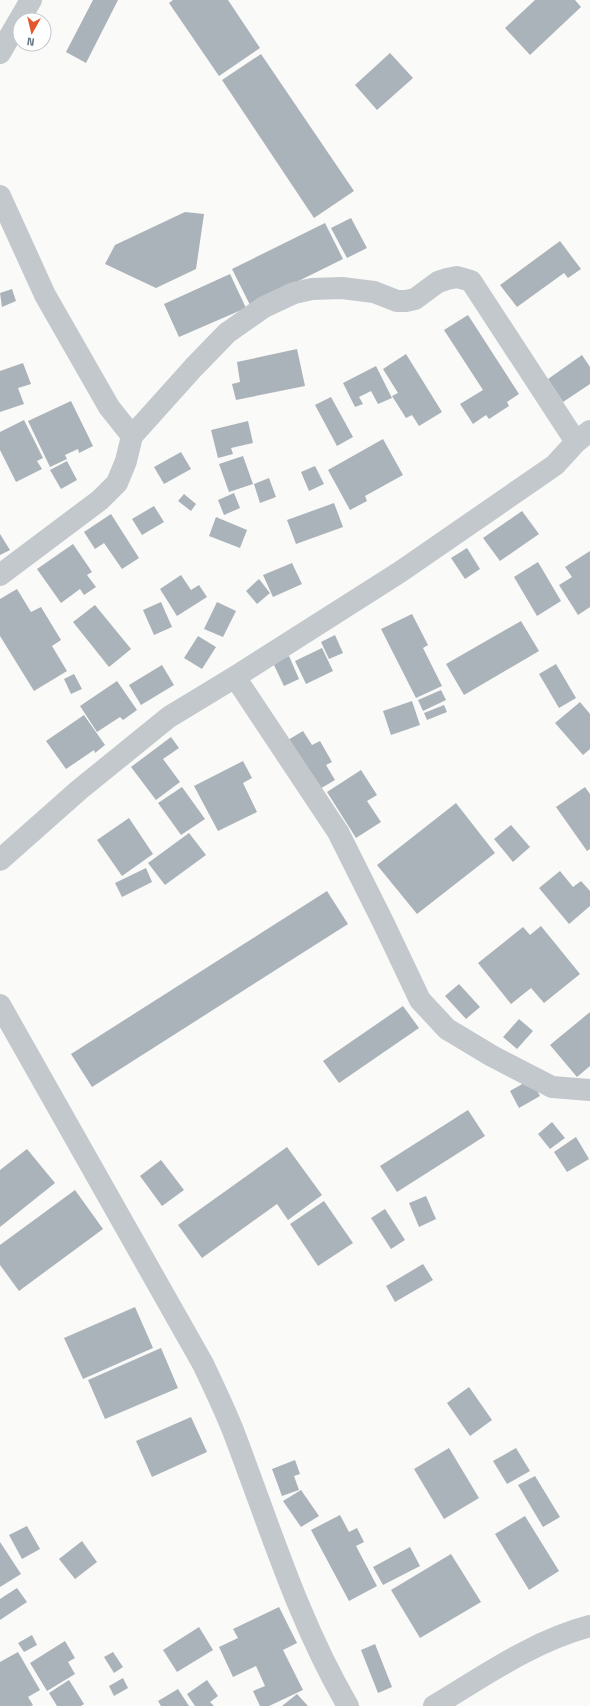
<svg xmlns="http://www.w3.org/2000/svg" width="590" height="1706" font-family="'Titillium Web',sans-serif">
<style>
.building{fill:#aab3b9}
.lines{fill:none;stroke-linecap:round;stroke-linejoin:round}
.minor{stroke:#c3c8cc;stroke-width:22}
</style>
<rect width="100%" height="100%" fill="#fafaf8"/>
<g class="building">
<path d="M93 0H118L86 63 66 52Z"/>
<path d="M173 0H228L260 48 219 76 169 3Z"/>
<path d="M535 0H575L581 7 530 55 505 28Z"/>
<path d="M390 53 413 78 377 110 355 85Z"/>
<path d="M261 54 354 191 314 218 222 80Z"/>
<path d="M185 212 204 214 196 269 156 288 105 264 115 245Z"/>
<path d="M351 218 367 248 347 258 331 228Z"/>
<path d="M325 223 343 259 250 305 232 269Z"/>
<path d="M560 241 581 269 568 278 564 273 517 307 500 285Z"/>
<path d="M230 274 246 308 179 337 164 304Z"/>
<path d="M12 289 16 301 2 307 0 293Z"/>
<path d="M468 315 519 394 507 402 509 406 489 419 486 415 473 424 460 404 483 390 444 330Z"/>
<path d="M297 349 305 386 236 400 232 384 240 382 237 362Z"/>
<path d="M406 354 442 412 419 426 412 415 406 418 392 396 398 393 383 369Z"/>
<path d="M582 355 590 367V384L563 402 548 379Z"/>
<path d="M23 363 31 384 18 388 24 404 0 412V371Z"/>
<path d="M376 366 392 398 378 404 371 391 359 397 363 404 355 407 343 383Z"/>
<path d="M331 397 353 437 337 446 315 405Z"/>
<path d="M71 401 93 446 79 453 78 449 65 455 67 459 50 467 28 421Z"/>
<path d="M24 420 43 458 37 461 42 469 16 482 0 450V432Z"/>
<path d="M248 421 253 443 231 448 233 454 218 458 211 430Z"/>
<path d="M383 439 403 475 365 496 367 501 350 510 328 470Z"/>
<path d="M181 452 191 469 164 484 154 467Z"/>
<path d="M243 456 253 484 229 492 219 464Z"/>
<path d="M67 461 77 480 61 489 50 470Z"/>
<path d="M315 466 324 484 309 491 301 472Z"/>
<path d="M269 478 276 497 260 503 254 484Z"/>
<path d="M234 493 240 508 224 515 218 500Z"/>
<path d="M184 494 196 504 191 511 178 501Z"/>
<path d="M334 503 343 527 296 544 287 520Z"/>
<path d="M154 506 164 522 142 535 132 519Z"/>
<path d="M522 511 539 534 500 561 483 538Z"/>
<path d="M111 514 139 558 122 569 104 543 95 549 84 532Z"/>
<path d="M216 517 247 530 240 548 209 536Z"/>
<path d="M0 534 10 550 0 555Z"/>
<path d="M73 544 92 572 87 575 96 587 84 595 80 589 61 603 37 569Z"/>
<path d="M467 548 480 569 465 579 451 558Z"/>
<path d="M590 551V607L578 615 559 585 572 577 565 567Z"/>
<path d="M538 562 561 601 537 616 514 577Z"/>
<path d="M292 563 302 584 273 597 263 575Z"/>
<path d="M181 575 191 590 199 585 207 597 177 616 160 589Z"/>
<path d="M259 579 270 593 257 604 246 591Z"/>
<path d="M17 589 31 612 41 607 61 640 52 646 67 671 34 691 0 636V599Z"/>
<path d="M161 602 172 627 154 635 143 610Z"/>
<path d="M217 602 236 611 223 637 204 629Z"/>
<path d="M95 605 131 649 109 667 73 622Z"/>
<path d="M412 614 428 645 423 648 442 686 416 698 381 629Z"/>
<path d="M521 621 539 651 464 695 446 664Z"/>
<path d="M335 635 343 653 329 659 321 642Z"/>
<path d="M198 636 216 647 202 669 184 658Z"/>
<path d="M322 648 333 671 306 684 295 661Z"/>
<path d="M289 656 299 679 284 686 273 663Z"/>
<path d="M556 664 576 698 559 708 539 674Z"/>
<path d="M162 665 174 685 141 705 129 685Z"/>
<path d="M74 674 82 689 71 694 64 679Z"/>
<path d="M117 681 137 710 123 720 120 717 97 732 80 706Z"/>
<path d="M441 690 446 700 423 711 418 700Z"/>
<path d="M412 701 420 725 391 735 383 711Z"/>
<path d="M580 702 590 714V749L583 755 555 723Z"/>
<path d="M444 705 447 712 427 720 424 713Z"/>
<path d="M84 715 105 745 95 753 94 750 66 769 46 741Z"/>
<path d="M303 731 312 745 320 741 332 762 326 765 335 780 318 790 288 740Z"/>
<path d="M171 737 179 748 163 759 180 782 156 800 131 767Z"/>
<path d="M243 761 252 778 243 783 257 812 218 831 194 786Z"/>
<path d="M361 770 377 795 367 801 381 822 356 838 327 792Z"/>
<path d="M182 787 205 819 181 835 158 803Z"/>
<path d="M585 787 590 794V849L587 851 556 807Z"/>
<path d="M456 803 495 853 417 914 377 865Z"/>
<path d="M129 818 153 854 122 876 97 840Z"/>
<path d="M511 825 530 847 513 862 494 839Z"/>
<path d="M189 833 206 855 165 885 148 863Z"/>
<path d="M146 868 152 882 122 897 115 883Z"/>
<path d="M560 871 573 887 581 881 590 891V906L569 924 539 888Z"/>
<path d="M327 891 348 924 92 1087 71 1054Z"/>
<path d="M541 926 580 974 544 1003 531 988 511 1004 478 963 523 927 530 935Z"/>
<path d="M459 984 480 1007 466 1019 445 996Z"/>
<path d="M403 1006 419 1028 339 1083 323 1061Z"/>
<path d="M590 1012V1066L577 1077 550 1045Z"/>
<path d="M519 1019 533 1031 517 1049 503 1037Z"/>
<path d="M531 1079 540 1096 519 1108 510 1091Z"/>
<path d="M468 1110 485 1136 397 1192 380 1166Z"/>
<path d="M552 1122 565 1138 550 1149 538 1134Z"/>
<path d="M576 1137 589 1159 567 1172 554 1152Z"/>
<path d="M287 1147 322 1195 288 1220 277 1204 202 1258 178 1225Z"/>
<path d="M27 1149 55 1183 0 1227V1170Z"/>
<path d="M161 1160 184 1190 162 1206 140 1176Z"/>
<path d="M75 1190 103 1229 19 1291 0 1265V1245Z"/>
<path d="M426 1196 436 1219 419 1227 409 1203Z"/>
<path d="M324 1201 353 1243 318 1266 290 1224Z"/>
<path d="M385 1209 405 1240 391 1249 371 1218Z"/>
<path d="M423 1264 433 1280 395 1302 386 1286Z"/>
<path d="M135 1307 153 1348 83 1379 64 1338Z"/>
<path d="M161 1348 178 1388 105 1419 88 1380Z"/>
<path d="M469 1387 492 1420 470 1436 447 1403Z"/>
<path d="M191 1417 207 1452 152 1477 136 1441Z"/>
<path d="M449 1448 479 1498 444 1519 414 1469Z"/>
<path d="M516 1448 530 1471 507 1484 493 1461Z"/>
<path d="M295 1460 300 1474 294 1476 299 1490 282 1496 272 1469Z"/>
<path d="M535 1476 560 1517 543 1527 518 1485Z"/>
<path d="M301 1490 319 1516 301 1527 283 1501Z"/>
<path d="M340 1515 349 1532 357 1528 364 1542 356 1546 377 1586 349 1601 311 1530Z"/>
<path d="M525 1516 559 1571 529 1590 495 1534Z"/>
<path d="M27 1526 40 1549 22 1559 9 1535Z"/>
<path d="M82 1541 97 1562 75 1579 59 1559Z"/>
<path d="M0 1542 21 1574 0 1587Z"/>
<path d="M410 1547 420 1566 383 1585 373 1567Z"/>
<path d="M451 1554 481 1602 420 1638 391 1590Z"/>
<path d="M17 1588 27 1602 0 1620V1599Z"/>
<path d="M279 1607 297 1643 283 1650 303 1690 269 1706H260L253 1691 265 1686 256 1666 233 1677 219 1647 238 1638 233 1629Z"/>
<path d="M199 1627 213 1650 177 1672 163 1650Z"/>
<path d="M32 1635 37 1645 24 1652 18 1643Z"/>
<path d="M65 1641 75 1658 68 1662 75 1674 47 1691 30 1663Z"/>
<path d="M375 1644 392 1687 378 1693 361 1650Z"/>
<path d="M18 1652 40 1690 28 1697 33 1705 31 1706H0V1662Z"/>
<path d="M113 1652 123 1667 114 1673 104 1657Z"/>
<path d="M123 1678 128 1688 114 1696 109 1686Z"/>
<path d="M69 1680 84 1704 81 1706H57L49 1693Z"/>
<path d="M207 1680 218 1696 210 1702 214 1706H195L187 1694Z"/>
<path d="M178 1689 189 1706H161L158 1701Z"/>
<path d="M297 1694 308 1706H282Z"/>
</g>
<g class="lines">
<g class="minor">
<path d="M0 53 31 0"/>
<path d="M0 196 45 295 109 407 132 436"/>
<path d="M0 575 100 500 117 483 126 461 132 436 194 367 227 333 264 307 294 293 312 289 342 288 374 292 397 301H406L415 299 438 282 447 279 457 277 471 281 576 442"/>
<path d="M235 677 338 832 383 922 420 1000 447 1029 492 1056 552 1087 590 1090"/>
<path d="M0 860 79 790 169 717 235 677 400 572 555 465 576 442 590 431"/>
<path d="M0 1005 203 1364C213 1385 223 1406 232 1428 268 1521 297 1619 348 1706"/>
<path d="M434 1706C484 1676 533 1641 590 1626"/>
</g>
</g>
<g transform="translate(32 32) rotate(188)"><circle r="19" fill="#ffffff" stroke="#c1c8cd"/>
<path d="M0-3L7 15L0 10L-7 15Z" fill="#e4572e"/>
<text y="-6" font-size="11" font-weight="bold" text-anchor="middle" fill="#657683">N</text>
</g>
</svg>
